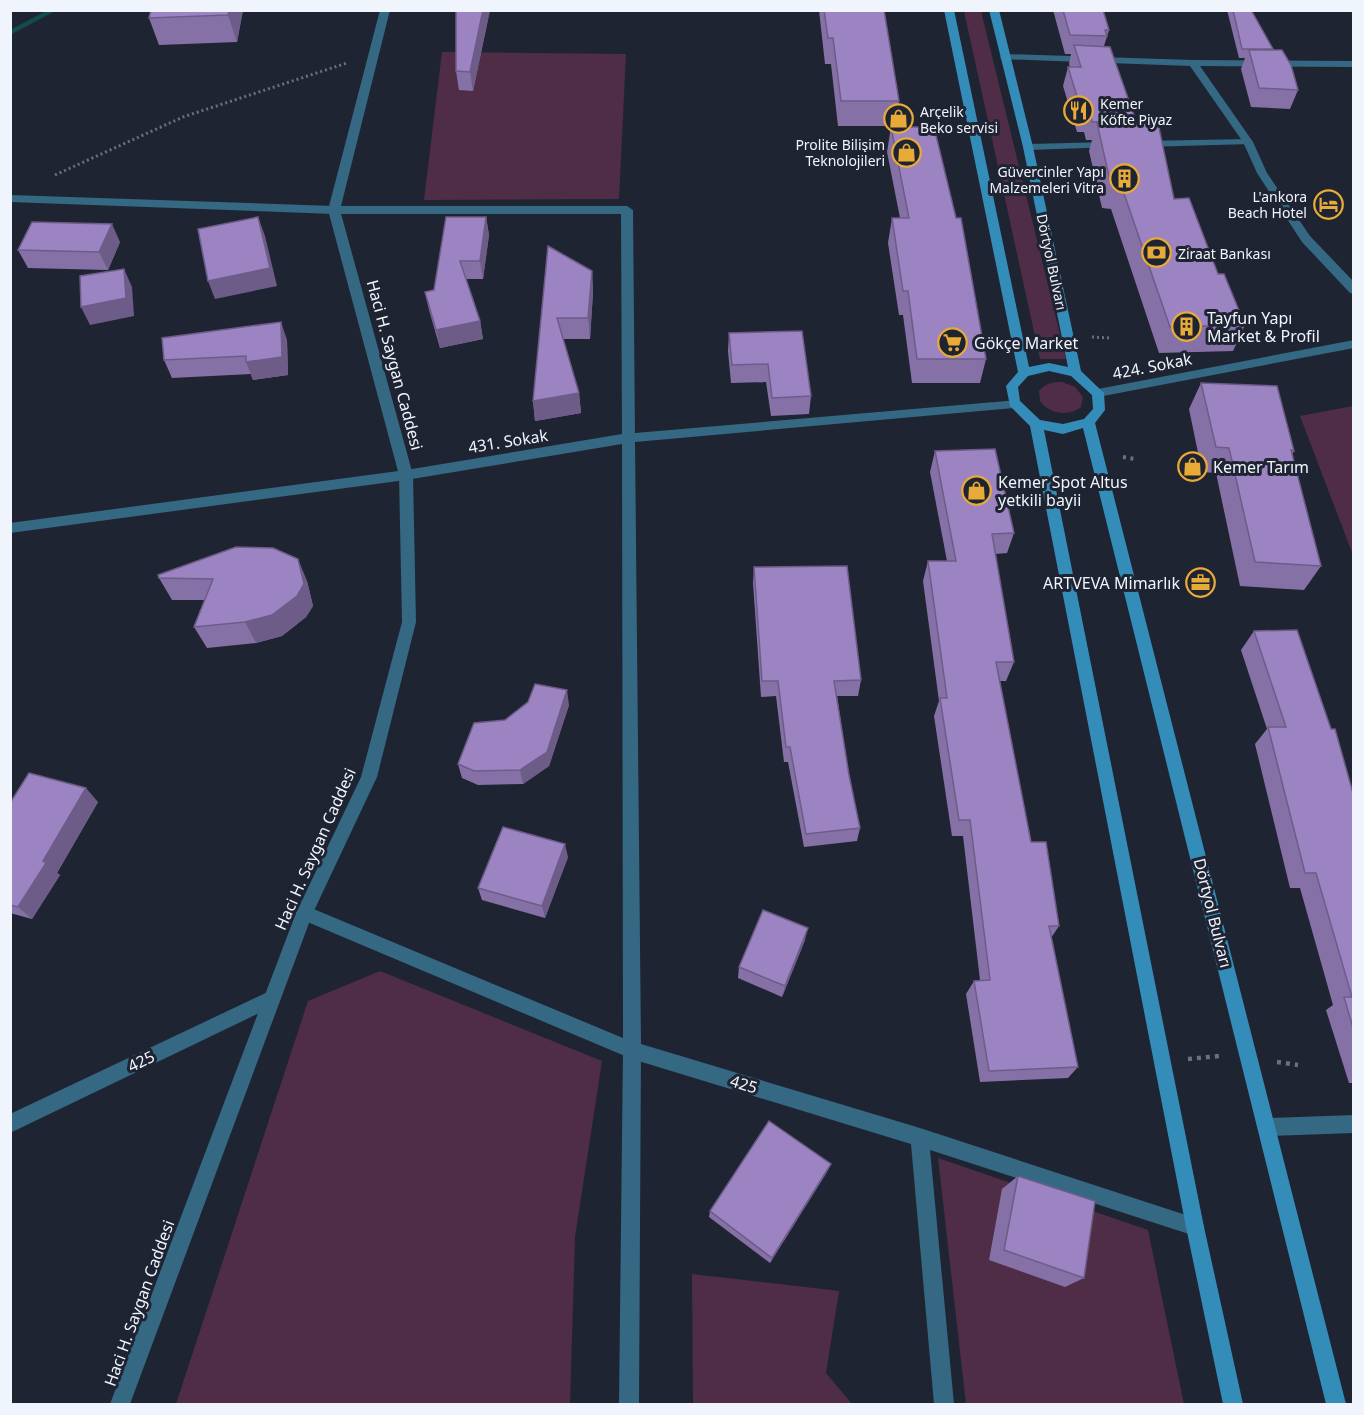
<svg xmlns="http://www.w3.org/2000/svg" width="1364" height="1415" font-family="'Noto Sans',sans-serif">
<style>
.green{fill:#4f2d47}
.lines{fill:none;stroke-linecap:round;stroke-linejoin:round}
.stream{fill:#134c4e;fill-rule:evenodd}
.path-far2{stroke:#6c707d;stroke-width:3;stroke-dasharray:2 3;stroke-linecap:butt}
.path-far1{stroke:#6c707d;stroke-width:4;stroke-dasharray:3 4.5;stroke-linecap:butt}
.path{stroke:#6c707d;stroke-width:4.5;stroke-dasharray:4 5;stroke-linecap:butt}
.service{fill:#356883;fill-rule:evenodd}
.minor{fill:#356883;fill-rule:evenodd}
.tertiary{fill:#356883;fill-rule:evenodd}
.secondary{fill:#348db8;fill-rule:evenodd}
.wall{fill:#8671a7}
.shaded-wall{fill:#6d5c88}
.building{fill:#9c83c2;stroke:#6d5c88;stroke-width:1.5}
.labels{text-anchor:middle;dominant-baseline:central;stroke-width:6;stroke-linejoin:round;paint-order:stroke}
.far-poi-label{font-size:14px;fill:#f0f4fd;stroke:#1f2432;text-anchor:start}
.far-street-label{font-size:14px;fill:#f0f4fd;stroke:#1f2432}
.poi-label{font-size:16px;fill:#f0f4fd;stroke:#1f2432;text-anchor:start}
.street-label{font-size:16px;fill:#f0f4fd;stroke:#1f2432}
</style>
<rect width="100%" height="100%" fill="#1f2432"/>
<g class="green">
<path d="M964 11H981L1066 359H1040Z"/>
<path d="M442 52 626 54 619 199 424 200Z"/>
<path d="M1062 382 1075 387 1083 397 1081 407C1068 417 1050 414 1040 401L1039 391C1046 383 1052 382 1062 382Z"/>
<path d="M1353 406H1354L1353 555 1300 416Z"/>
<path d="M380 971 602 1061 575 1237 570 1404H176L308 1001Z"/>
<path d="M938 1158 1148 1230 1184 1404H966Z"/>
<path d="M692 1274 839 1291 826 1373 852 1404H693Z"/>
</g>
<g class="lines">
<path class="stream" d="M48 10H57L10 35V30Z"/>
<g class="path-far2">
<path d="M55 175 183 117 347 63"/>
<path d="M1092 337 1110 338"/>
</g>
<path class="path-far1" d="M1123 457 1135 459"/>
<g class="path">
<path d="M1188 1059 1219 1056"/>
<path d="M1277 1062 1298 1065"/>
</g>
<g class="service">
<path d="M1248 139 1252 140V144L1143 147 1138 144 1143 141Z"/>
<path d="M1110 142 1115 145 1114 147 1028 150 1023 147 1028 144Z"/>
<path d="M632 1041 638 1044 641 1050 639 1404H619L623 1050 626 1044Z"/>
</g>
<g class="minor">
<path d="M1005 54 1193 60 1354 61V67L1200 66 1253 142 1267 173 1310 236 1354 282V294L1350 293 1302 242 1257 173 1243 142 1190 66 1001 59 1000 57Z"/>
<path d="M10 195 334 206H627L633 210 635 433 1018 400 1020 403 1014 408 635 442 641 1044 920 1128 1195 1218 1202 1220 1204 1227 1202 1234 1195 1236 930 1150 954 1404H934L911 1144 632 1059 298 918 296 913 298 908 304 905 623 1038 622 444 406 480 10 533V523L406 470 622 434 621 214H334L10 202Z"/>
<path d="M1354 340V348L1098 397 1092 393 1098 389Z"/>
<path d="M272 990 278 992 281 998 278 1004 10 1133V1114Z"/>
<path d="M1354 1115V1133L1267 1136 1261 1133 1258 1127 1261 1121 1267 1118Z"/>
</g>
<path class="tertiary" d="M380 10H390L340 210 413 475 416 622 377 777 312 915 130 1404H110L296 913 361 777 402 622 399 475 328 210Z"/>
<path class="secondary" d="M944 10H954L1029 367 1049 363 1068 367 1023 147 989 10H999L1033 147 1081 371 1104 393 1105 410 1095 423 1346 1404H1326L1083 428 1063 434 1044 430 1204 1227 1243 1404H1223L1186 1227 1030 426 1010 406 1006 386 1018 372ZM1049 371 1071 376 1092 395 1093 409 1084 419 1063 424 1040 420 1020 401 1018 387 1028 376Z"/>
</g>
<g class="wall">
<path d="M151 10H243L237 42 159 45 149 18Z"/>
<path d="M490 10 473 91 459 90 456 71Z"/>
<path d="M819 10H884L899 101 895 126H838L831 64H825Z"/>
<path d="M1053 10H1103L1109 30 1104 46 1136 121 1135 123 1174 199 1218 274 1245 325 1233 351 1159 353 1111 209 1102 208 1089 151 1092 140H1086L1084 132H1077L1063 86 1068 67H1070L1069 64 1071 54H1065Z"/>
<path d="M1227 10H1251L1273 49 1272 50 1298 90 1290 109 1251 107 1241 69 1245 58H1239Z"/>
<path d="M891 127 986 359 980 383H912L903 315H899L888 243 892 218H900L887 152Z"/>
<path d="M486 217 489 235 483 279H466L480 321 483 339 440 348 429 310 425 292 434 290Z"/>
<path d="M120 242 108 270 28 268 18 250Z"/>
<path d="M548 246 592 271 593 292 590 339H563L579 393 581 413 535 421 533 401Z"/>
<path d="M729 333 811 396 809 414 771 416 766 382 731 383 728 351Z"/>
<path d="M287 340 288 375 253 380 251 374 172 378 164 360Z"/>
<path d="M1201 383 1294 451 1292 455 1321 566 1304 590 1240 586 1216 473 1202 472 1189 409Z"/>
<path d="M935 451 1014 533 1007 553 995 554 1014 662 1006 681H999L1031 842 1059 926 1051 938 1078 1067 1068 1078 980 1082 966 994 974 981 980 980 963 836H952L934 716 939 701 923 581 928 561H947L930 472Z"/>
<path d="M754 567 861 680 858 696H837L849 775 860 828 857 841 804 847 788 762H784L776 696 761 697 753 583Z"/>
<path d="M158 575 307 581 313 606 306 617 282 636 256 643 207 648 194 627 205 600H172L159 578Z"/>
<path d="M1254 631 1353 793V1083H1349L1326 1010 1333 1005 1300 888H1290L1255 744 1267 729 1241 650Z"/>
<path d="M569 705 549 766 523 784 478 785 462 778 458 764 505 720Z"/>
<path d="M98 802 57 873 60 875 32 919 10 913V803Z"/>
<path d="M568 857 545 918 482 900 478 888Z"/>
<path d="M805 940 782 997 738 978 739 967Z"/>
<path d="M827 1172 770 1263 709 1217 710 1211Z"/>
<path d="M1018 1176 1084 1278 1065 1287 989 1260 1002 1189Z"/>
</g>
<g class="shaded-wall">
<path d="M229 10H243L237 42 228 15Z"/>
<path d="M483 10H490L473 91 470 72Z"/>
<path d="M258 217 265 236 277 286 215 299 208 281Z"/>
<path d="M486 217 489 235 483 279 480 261Z"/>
<path d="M112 224 120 242 108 270 99 252Z"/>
<path d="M124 269 132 287 134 316 90 325 81 307Z"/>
<path d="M592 271 593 292 590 339 588 318Z"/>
<path d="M480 321 483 339 440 348 436 330Z"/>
<path d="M281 322 287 340 288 375 253 380 246 362Z"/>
<path d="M579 393 581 413 535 421 533 401Z"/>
<path d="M298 559 307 581 313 606 306 617 282 636 256 643 245 622Z"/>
<path d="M567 690 569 705 549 766 523 784 520 770Z"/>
<path d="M86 788 98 802 57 873 60 875 32 919 18 907 43 861Z"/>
<path d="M565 844 568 857 545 918 542 906Z"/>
<path d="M808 928 805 940 782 997 785 986Z"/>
<path d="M831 1164 827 1172 770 1263 772 1258Z"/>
</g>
<g class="building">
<path d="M151 10H229L228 15 149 18Z"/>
<path d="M456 10H483L470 72 456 71Z"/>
<path d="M824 10H884L899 101H841L833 38H828Z"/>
<path d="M1063 10H1103L1109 30H1105L1107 36 1070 35Z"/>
<path d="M1233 10H1251L1273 49H1242Z"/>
<path d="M1074 45 1110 47 1136 121 1092 122 1090 113H1082L1068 67H1081Z"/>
<path d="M1249 50H1282L1291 65 1298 90 1259 88Z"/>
<path d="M1097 123H1158L1174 199 1189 198 1218 274H1224L1245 325 1170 327 1120 182 1110 181Z"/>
<path d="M891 127H934L956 218H961L986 359H917L908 291H903L892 218H909Z"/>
<path d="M258 217 270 268 208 281 198 229Z"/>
<path d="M446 217H486L480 261H460L480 321 436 330 425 292 434 290Z"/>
<path d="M32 222 112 224 99 252 18 250Z"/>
<path d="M548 246 592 271 588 318H557L579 393 533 401Z"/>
<path d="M124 269 126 298 81 307 80 276Z"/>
<path d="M281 322 282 357 246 362V356L164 360 162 338Z"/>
<path d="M802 331 811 396 772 398 768 364 732 365 729 333Z"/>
<path d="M1201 383 1277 386 1294 451 1291 450 1321 566 1255 562 1229 448 1216 447Z"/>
<path d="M995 449 1014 533 992 534 1014 662H996L1031 842H1046L1059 926H1049L1078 1067 989 1071 974 981 990 980 970 820H959L940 698H947L928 561H956L935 451Z"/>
<path d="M236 547 273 548 298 559 304 584 297 596 272 615 245 622 194 627 213 579 159 578 158 575Z"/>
<path d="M847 566 861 680 834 681 849 775 860 828 806 834 790 747H786L778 681H762L754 567Z"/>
<path d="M1297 630 1331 729H1335L1353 793V1028L1344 997H1352L1316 873H1305L1268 727H1286L1254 631Z"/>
<path d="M535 684 567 690 547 752 520 770 474 771 458 764 474 723 505 720 528 702Z"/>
<path d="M29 773 86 788 43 861 46 863 18 907 10 905V803Z"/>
<path d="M503 827 565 844 542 906 478 888Z"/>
<path d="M763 910 808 928 785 986 739 967Z"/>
<path d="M769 1121 831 1164 772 1258 710 1211Z"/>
<path d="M1018 1176 1095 1201 1084 1278 1004 1250Z"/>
</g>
<defs>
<symbol id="restaurant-ring" viewBox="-11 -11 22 22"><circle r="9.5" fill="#1f2432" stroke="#e8ab37" stroke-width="1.5"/><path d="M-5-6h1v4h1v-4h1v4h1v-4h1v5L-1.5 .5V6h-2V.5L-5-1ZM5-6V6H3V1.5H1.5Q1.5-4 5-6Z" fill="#e8ab37"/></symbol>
<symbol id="shop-ring" viewBox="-11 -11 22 22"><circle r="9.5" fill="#1f2432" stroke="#e8ab37" stroke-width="1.5"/><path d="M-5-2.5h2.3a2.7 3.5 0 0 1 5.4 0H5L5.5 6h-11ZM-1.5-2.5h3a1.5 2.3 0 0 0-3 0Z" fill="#e8ab37"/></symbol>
<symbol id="building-ring" viewBox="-11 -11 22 22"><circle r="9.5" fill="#1f2432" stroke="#e8ab37" stroke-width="1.5"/><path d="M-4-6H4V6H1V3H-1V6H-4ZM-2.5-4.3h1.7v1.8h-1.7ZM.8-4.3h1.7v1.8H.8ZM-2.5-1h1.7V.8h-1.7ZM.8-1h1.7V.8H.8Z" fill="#e8ab37"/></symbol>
<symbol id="hotel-ring" viewBox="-11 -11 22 22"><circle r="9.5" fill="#1f2432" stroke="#e8ab37" stroke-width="1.5"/><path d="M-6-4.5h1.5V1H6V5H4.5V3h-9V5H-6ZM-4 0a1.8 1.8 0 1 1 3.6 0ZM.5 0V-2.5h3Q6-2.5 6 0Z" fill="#e8ab37"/></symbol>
<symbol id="bank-ring" viewBox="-11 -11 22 22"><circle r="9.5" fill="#1f2432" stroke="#e8ab37" stroke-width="1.5"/><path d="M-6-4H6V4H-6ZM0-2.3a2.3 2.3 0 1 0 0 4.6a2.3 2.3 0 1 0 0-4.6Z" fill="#e8ab37"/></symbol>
<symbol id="supermarket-ring" viewBox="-11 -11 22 22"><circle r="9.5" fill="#1f2432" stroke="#e8ab37" stroke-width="1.5"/><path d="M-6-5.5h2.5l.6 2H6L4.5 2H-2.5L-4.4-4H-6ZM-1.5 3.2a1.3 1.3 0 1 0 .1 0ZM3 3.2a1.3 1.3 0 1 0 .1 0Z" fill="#e8ab37"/></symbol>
<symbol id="office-ring" viewBox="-11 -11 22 22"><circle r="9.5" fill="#1f2432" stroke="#e8ab37" stroke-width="1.5"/><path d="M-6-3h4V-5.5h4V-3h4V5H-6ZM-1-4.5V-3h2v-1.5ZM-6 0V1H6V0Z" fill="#e8ab37"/></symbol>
</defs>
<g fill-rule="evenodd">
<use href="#restaurant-ring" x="1062" y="94" width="33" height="33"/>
<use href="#shop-ring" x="882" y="102" width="33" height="33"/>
<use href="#shop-ring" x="890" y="136" width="33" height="33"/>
<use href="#building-ring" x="1108" y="162" width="33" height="33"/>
<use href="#hotel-ring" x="1312" y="188" width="33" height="33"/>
<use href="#bank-ring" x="1140" y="236" width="33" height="33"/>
<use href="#building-ring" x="1170" y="310" width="33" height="33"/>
<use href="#supermarket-ring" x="936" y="326" width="33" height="33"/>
<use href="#shop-ring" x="1176" y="450" width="33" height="33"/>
<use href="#shop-ring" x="960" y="474" width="33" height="33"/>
<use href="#office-ring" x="1184" y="566" width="33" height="33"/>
</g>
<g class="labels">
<g class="far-poi-label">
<text x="1100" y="103">Kemer<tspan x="1100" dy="16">Köfte Piyaz</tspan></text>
<text x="920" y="111">Arçelik<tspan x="920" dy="16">Beko servisi</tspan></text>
<text x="885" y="144" text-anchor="end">Prolite Bilişim<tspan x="885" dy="16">Teknolojileri</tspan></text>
<text x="1104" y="171" text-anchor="end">Güvercinler Yapı<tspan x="1104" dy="16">Malzemeleri Vitra</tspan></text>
<text x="1307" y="196" text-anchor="end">L'ankora<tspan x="1307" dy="16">Beach Hotel</tspan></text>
<text x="1178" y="253">Ziraat Bankası</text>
</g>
<g class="far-street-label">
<text transform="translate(1052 262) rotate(78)">Dörtyol Bulvarı</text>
</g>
<g class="poi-label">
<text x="1207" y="318">Tayfun Yapı<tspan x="1207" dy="18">Market &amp; Profil</tspan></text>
<text x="974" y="343">Gökçe Market</text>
<text x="1213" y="467">Kemer Tarım</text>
<text x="998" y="482">Kemer Spot Altus<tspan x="998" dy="18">yetkili bayii</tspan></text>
<text x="1180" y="583" text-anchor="end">ARTVEVA Mimarlık</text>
</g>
<g class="street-label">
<text transform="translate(395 365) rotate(75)">Haci H. Saygan Caddesi</text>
<text transform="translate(1152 366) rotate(-11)">424. Sokak</text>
<text transform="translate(508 441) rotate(-9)">431. Sokak</text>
<text transform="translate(315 849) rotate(-66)">Haci H. Saygan Caddesi</text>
<text transform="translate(1213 913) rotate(76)">Dörtyol Bulvarı</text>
<text transform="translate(141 1061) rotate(-26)">425</text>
<text transform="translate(744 1084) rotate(17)">425</text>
<text transform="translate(139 1303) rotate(-70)">Haci H. Saygan Caddesi</text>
</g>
</g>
<rect width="1364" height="1415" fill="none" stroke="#f0f4fd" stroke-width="24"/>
</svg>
